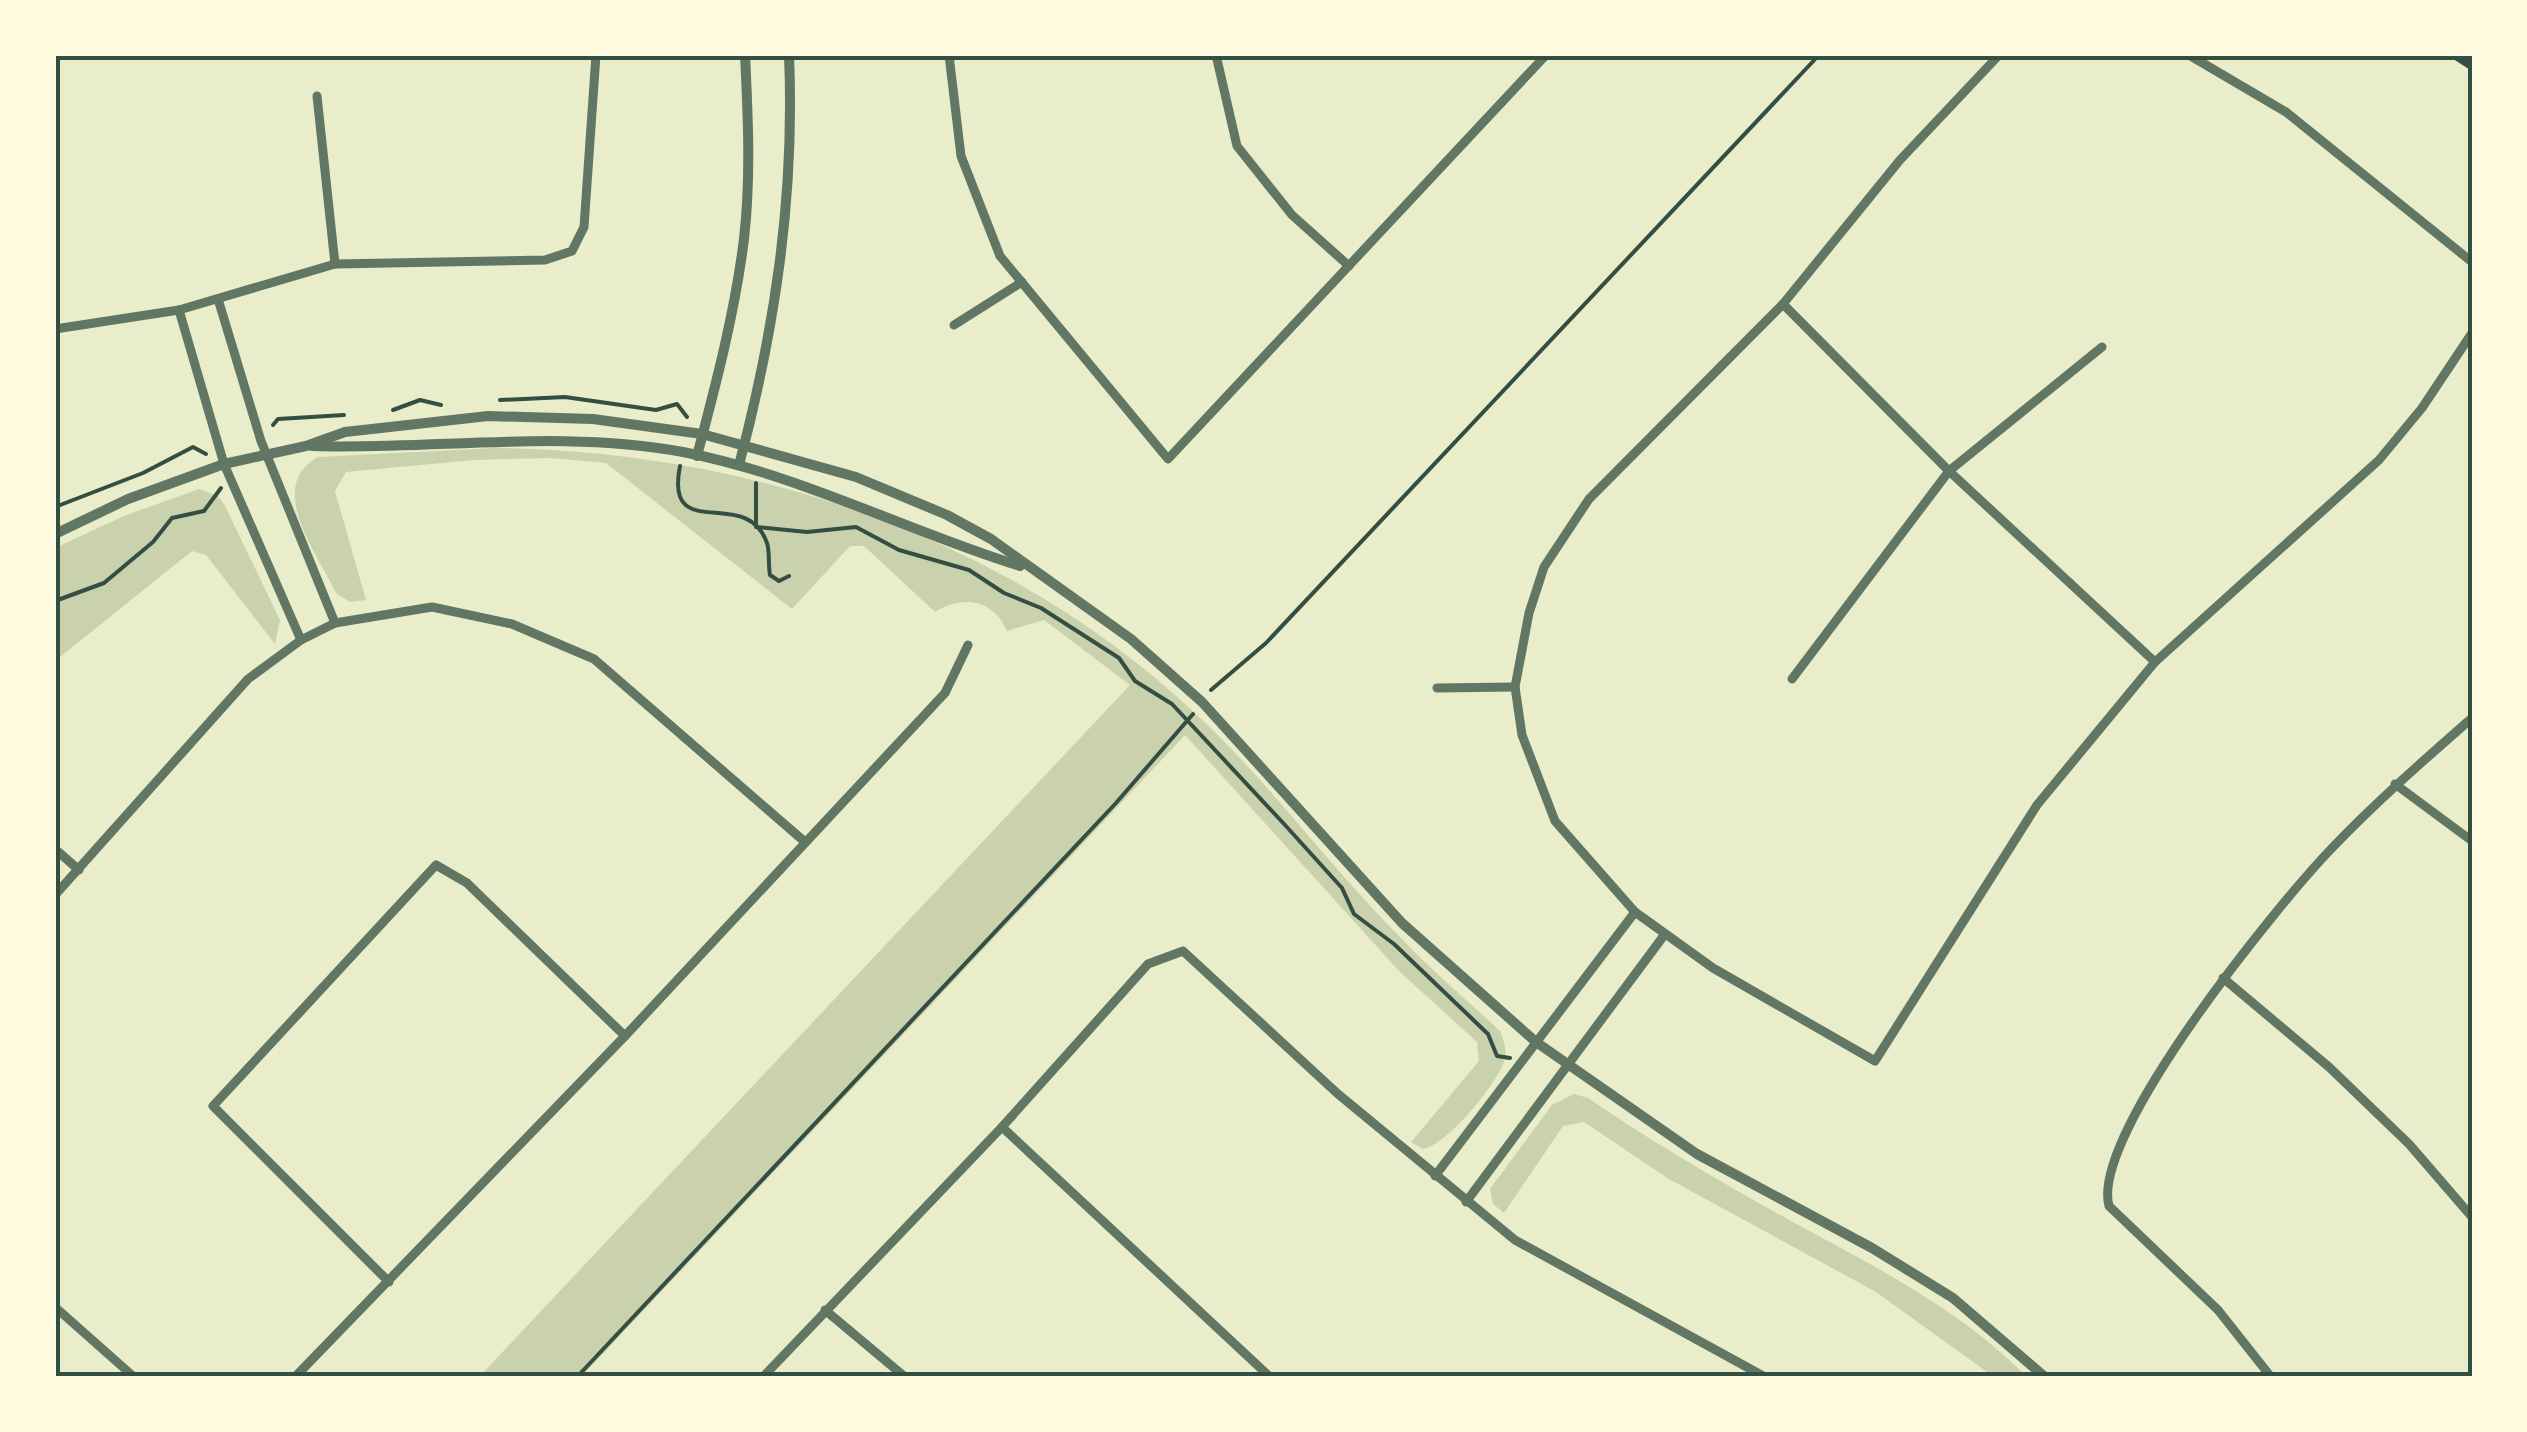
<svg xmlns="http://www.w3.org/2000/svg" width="2527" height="1432" font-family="Georgia,serif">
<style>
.green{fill:#cad2ad}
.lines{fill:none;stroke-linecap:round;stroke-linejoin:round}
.path{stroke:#344e41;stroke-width:4}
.minor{stroke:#617663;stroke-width:9}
.tertiary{stroke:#617663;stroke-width:10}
.secondary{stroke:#344e41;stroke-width:12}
.neatline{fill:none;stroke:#344e41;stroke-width:4}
</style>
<rect width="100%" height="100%" fill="#e9edc9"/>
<g class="green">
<path d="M494 448C749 450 1010 538 1197 715 1270 783 1330 867 1401 938 1432 971 1467 1000 1500 1031 1504 1042 1508 1052 1504 1062 1495 1086 1447 1145 1423 1149L1411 1142 1479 1061 1477 1042 1400 972 1185 735 581 1377H479L1130 685 1044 620 1007 631C993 599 963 595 935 612L864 546H850L792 609 606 463 551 458 474 460 346 472 335 491 366 600 350 602 336 593C317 552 265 487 318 457Z"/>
<path d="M199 489 218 496 225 506 280 620 275 644 206 555 192 551 55 661V548L124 516Z"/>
<path d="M1574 1094 1588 1098C1654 1143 1722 1183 1791 1221 1874 1266 1960 1309 2027 1377H1994L1876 1292 1669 1179 1584 1122 1563 1126 1504 1213 1493 1204 1490 1189 1552 1105Z"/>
</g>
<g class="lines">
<g class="path">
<path d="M500 400 565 397 656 410 677 404 687 417"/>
<path d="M393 410 420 400 441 405"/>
<path d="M273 425 278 419 344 415"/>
<path d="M680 466C664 546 747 484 767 543 770 552 768 565 770 575L779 581 789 576"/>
<path d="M756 483V527L807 532 856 527 899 550 969 570 1004 593 1041 608 1119 658 1135 681 1172 704 1285 825 1342 888 1354 914 1394 944 1488 1034 1497 1056 1510 1058"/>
<path d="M55 507 143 473 193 447 206 454"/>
<path d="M55 601 104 583 153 542 172 518 204 511 221 488"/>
<path d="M1211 690 1266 643 1819 55"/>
<path d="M577 1377 1116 803 1193 714"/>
</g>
<g class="minor">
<path d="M949 55 961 156 1000 256 1168 459 1546 55"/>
<path d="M1216 55 1237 146 1292 215 1349 266"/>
<path d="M1999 55 1900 160 1783 304 1589 499 1544 567 1529 613 1515 687 1522 735 1555 821 1635 912 1713 968 1875 1061 2037 805 2155 662 2379 460 2422 408 2472 333"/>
<path d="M2189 55 2286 112 2472 262"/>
<path d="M317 96 335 264"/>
<path d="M218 299 261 441 335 623"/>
<path d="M1783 304 1949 471 2155 662"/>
<path d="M179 310 224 464 301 640"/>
<path d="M954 325 1022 282"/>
<path d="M55 329 179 310 335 264 545 260 572 251 584 227 596 55"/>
<path d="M1792 679 1949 471 2102 347"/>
<path d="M1437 688 1515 687"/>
<path d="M2395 784 2472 841"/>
<path d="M55 849 79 870"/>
<path d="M55 895 248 679 301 640 335 623 432 607 512 624 594 659 805 842"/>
<path d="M2223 978 2329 1067 2409 1144 2472 1217"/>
<path d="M1002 1127 1270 1377"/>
<path d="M1435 1176 1635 912"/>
<path d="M1466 1202 1665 934"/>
<path d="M389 1282 213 1106 436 865 467 883 625 1036"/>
<path d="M55 1307 134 1377"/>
<path d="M825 1310 905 1377"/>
<path d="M295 1377 625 1036 945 693 968 645"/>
<path d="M763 1377 1002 1127 1148 964 1183 951 1338 1094 1515 1240 1765 1377"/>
<path d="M2271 1377 2218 1310 2109 1206C2090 1135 2278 904 2332 848 2376 802 2424 760 2472 718"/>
</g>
<g class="tertiary">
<path d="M312 446C436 450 560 429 683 452 801 475 907 531 1020 566"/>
<path d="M697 456C716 384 735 312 744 239 751 178 748 116 745 55"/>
<path d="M739 465C775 329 795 196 789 55"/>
<path d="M55 534 128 499 224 464 306 446 345 432 488 416 593 419 702 434 856 477 947 515 991 539 1131 639 1202 702 1402 923 1536 1042 1697 1154 1872 1248 1953 1298 2045 1377"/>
</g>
<path class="secondary" d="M2458 55 2472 64"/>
</g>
<rect width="2527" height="1432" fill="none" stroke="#fefae0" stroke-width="115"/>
<rect x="58" y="58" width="2412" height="1316" class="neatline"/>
</svg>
